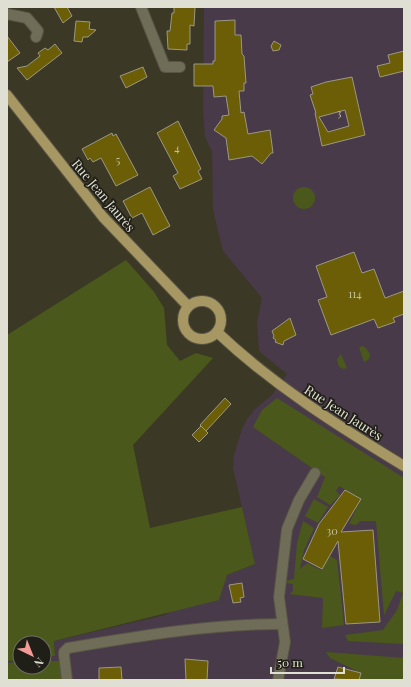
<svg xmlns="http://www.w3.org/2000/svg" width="411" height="687" font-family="'Playfair Display',serif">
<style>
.commercial{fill:#483a48}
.green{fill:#4a591b}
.building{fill:#6b5e07;stroke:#9b9883;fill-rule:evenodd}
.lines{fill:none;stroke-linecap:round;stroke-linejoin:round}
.minor-casing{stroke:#575545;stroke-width:12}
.major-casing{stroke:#575545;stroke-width:12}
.minor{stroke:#6f6c58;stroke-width:10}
.major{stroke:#a79762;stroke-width:10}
.labels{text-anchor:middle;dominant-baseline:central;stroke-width:3.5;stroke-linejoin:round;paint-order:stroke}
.number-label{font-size:11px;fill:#c3bfa0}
.street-label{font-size:13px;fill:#e0dfd3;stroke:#201f17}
</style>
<rect width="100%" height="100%" fill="#3b3825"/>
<path class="commercial" d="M204 7H404V680H7V661L20 660V667H44V657L55 656 54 641 165 615 227 575 255 564 233 468 234 455 242 429 247 419 255 409 272 395 287 374 259 351 257 322 262 298 223 251 213 210 212 152 205 137 203 111Z"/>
<g class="green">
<circle cx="304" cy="198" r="11"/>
<path d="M126 260 154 292 164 308 167 345 180 361 196 353 213 358 133 445 150 528 242 507 255 564 227 575 219 600 54 641 55 656 44 657V643H20V660L7 661V335Z"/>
<path d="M363 346 366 348 370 354 369 359 364 362 359 347Z"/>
<path d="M341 354 347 368 344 369 339 367 337 359Z"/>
<path d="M277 398 404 478V644L348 641 345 635 383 630 397 610 403 593 396 591 384 615 376 521H360L356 525 349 524 361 499 339 486 336 491 340 495 330 505 317 497 325 477 253 427 262 410Z"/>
<path d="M314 499 328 507 318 523 305 516Z"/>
<path d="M303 521 314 528 304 550 300 569 307 563 321 570 330 556 337 560 344 625 322 628 323 598 289 594 293 591V584L286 583V581L294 579 297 543Z"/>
<path d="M326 652 404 658V680H359L361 673 330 658Z"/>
<path d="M44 661H61V680L7 679V663L20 662V667H44Z"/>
</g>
<g class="building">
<path d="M54 7H67L72 16 63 23Z"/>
<path d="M174 7H195L194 26 190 25V44H187V50L168 49 167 31H170L172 13H174Z"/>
<path d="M235 20V35H241L242 54 244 56 246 83H244V91H239L241 113 244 112 248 134 270 130 273 153H271L262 164 252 156 229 160 226 138 214 130 222 119V116L229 115 226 96 214 97 213 86H194V64H213V61H215V21Z"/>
<path d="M76 21 90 22 89 29 96 30 88 37H83L82 42 74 41Z"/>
<path d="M7 36 20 53 7 62Z"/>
<path d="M274 41 281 45 279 50 273 51 271 46Z"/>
<path d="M55 44 62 53 27 80 17 68 27 66 40 56 38 53 45 48 48 50Z"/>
<path d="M404 51V71L380 77 377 66 390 63 388 55Z"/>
<path d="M143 67 147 77 126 88 120 76Z"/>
<path d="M352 77 365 135 322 146 315 113H316L310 95 313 94 311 87 326 82ZM345 110 349 126 328 132 319 117Z"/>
<path d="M178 121 201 169 198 171 202 179 180 189 173 176 178 173 157 133Z"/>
<path d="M112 133 113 136 116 134 138 175 116 186 101 158 93 162 90 158 88 160 82 149Z"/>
<path d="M150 187 170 226 153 235 142 213 132 218 123 201Z"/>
<path d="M354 252 362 273 374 269 385 298 404 291V314L393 318 395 322 378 328 374 319 331 335 318 300 327 297 316 266Z"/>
<path d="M290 318 296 335 284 341 283 345 275 342 276 340 273 338 274 336 272 331Z"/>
<path d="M225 398 231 404 206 431 200 425Z"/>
<path d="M201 426 208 433 199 442 192 435Z"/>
<path d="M345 490 361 499 341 532 373 530 380 622 346 624 338 541 322 569 303 559 319 524Z"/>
<path d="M242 583 244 597 240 598 241 602 233 603 229 585Z"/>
<path d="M185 659 208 661 207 680H186Z"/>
<path d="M121 667 122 680H99V668Z"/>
<path d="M338 667 361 673 359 680 334 679Z"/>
</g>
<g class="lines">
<defs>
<g id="minor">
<path d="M141 7 165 67H180"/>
<path d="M7 14 27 18 38 31 36 37"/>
<path d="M67 680 64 655V652L68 648C139 636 210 624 282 624"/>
<path d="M278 680 285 642 279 597 287 529 299 500 315 473"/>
</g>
<g id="major">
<path d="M7 95 103 217 188 306"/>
<circle cx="202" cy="320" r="19"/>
<path d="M217 332C273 385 338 426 404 466"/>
</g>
</defs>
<use href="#minor" class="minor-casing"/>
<use href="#major" class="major-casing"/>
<use href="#minor" class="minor"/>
<use href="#major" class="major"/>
</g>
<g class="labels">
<g class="number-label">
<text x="339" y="112">3</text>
<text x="177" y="147">4</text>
<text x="118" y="159">5</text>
<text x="355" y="293">114</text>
<text x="332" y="530">30</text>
</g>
<g class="street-label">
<text transform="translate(104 195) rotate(50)">Rue Jean Jaurès</text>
<text transform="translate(344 412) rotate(33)">Rue Jean Jaurès</text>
</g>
</g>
<rect width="411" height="687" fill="none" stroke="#e0dfd3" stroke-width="16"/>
<g transform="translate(32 655) rotate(137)"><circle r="19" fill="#201f17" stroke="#6d6c62"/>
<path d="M0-3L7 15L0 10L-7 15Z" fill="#f59b97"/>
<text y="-6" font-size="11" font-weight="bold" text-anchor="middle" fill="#e0dfd3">N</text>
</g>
<path d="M271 667v6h73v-6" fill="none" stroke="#e0dfd3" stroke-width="2"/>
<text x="277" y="667" font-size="12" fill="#e0dfd3" stroke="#201f17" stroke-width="3" paint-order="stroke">50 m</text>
</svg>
